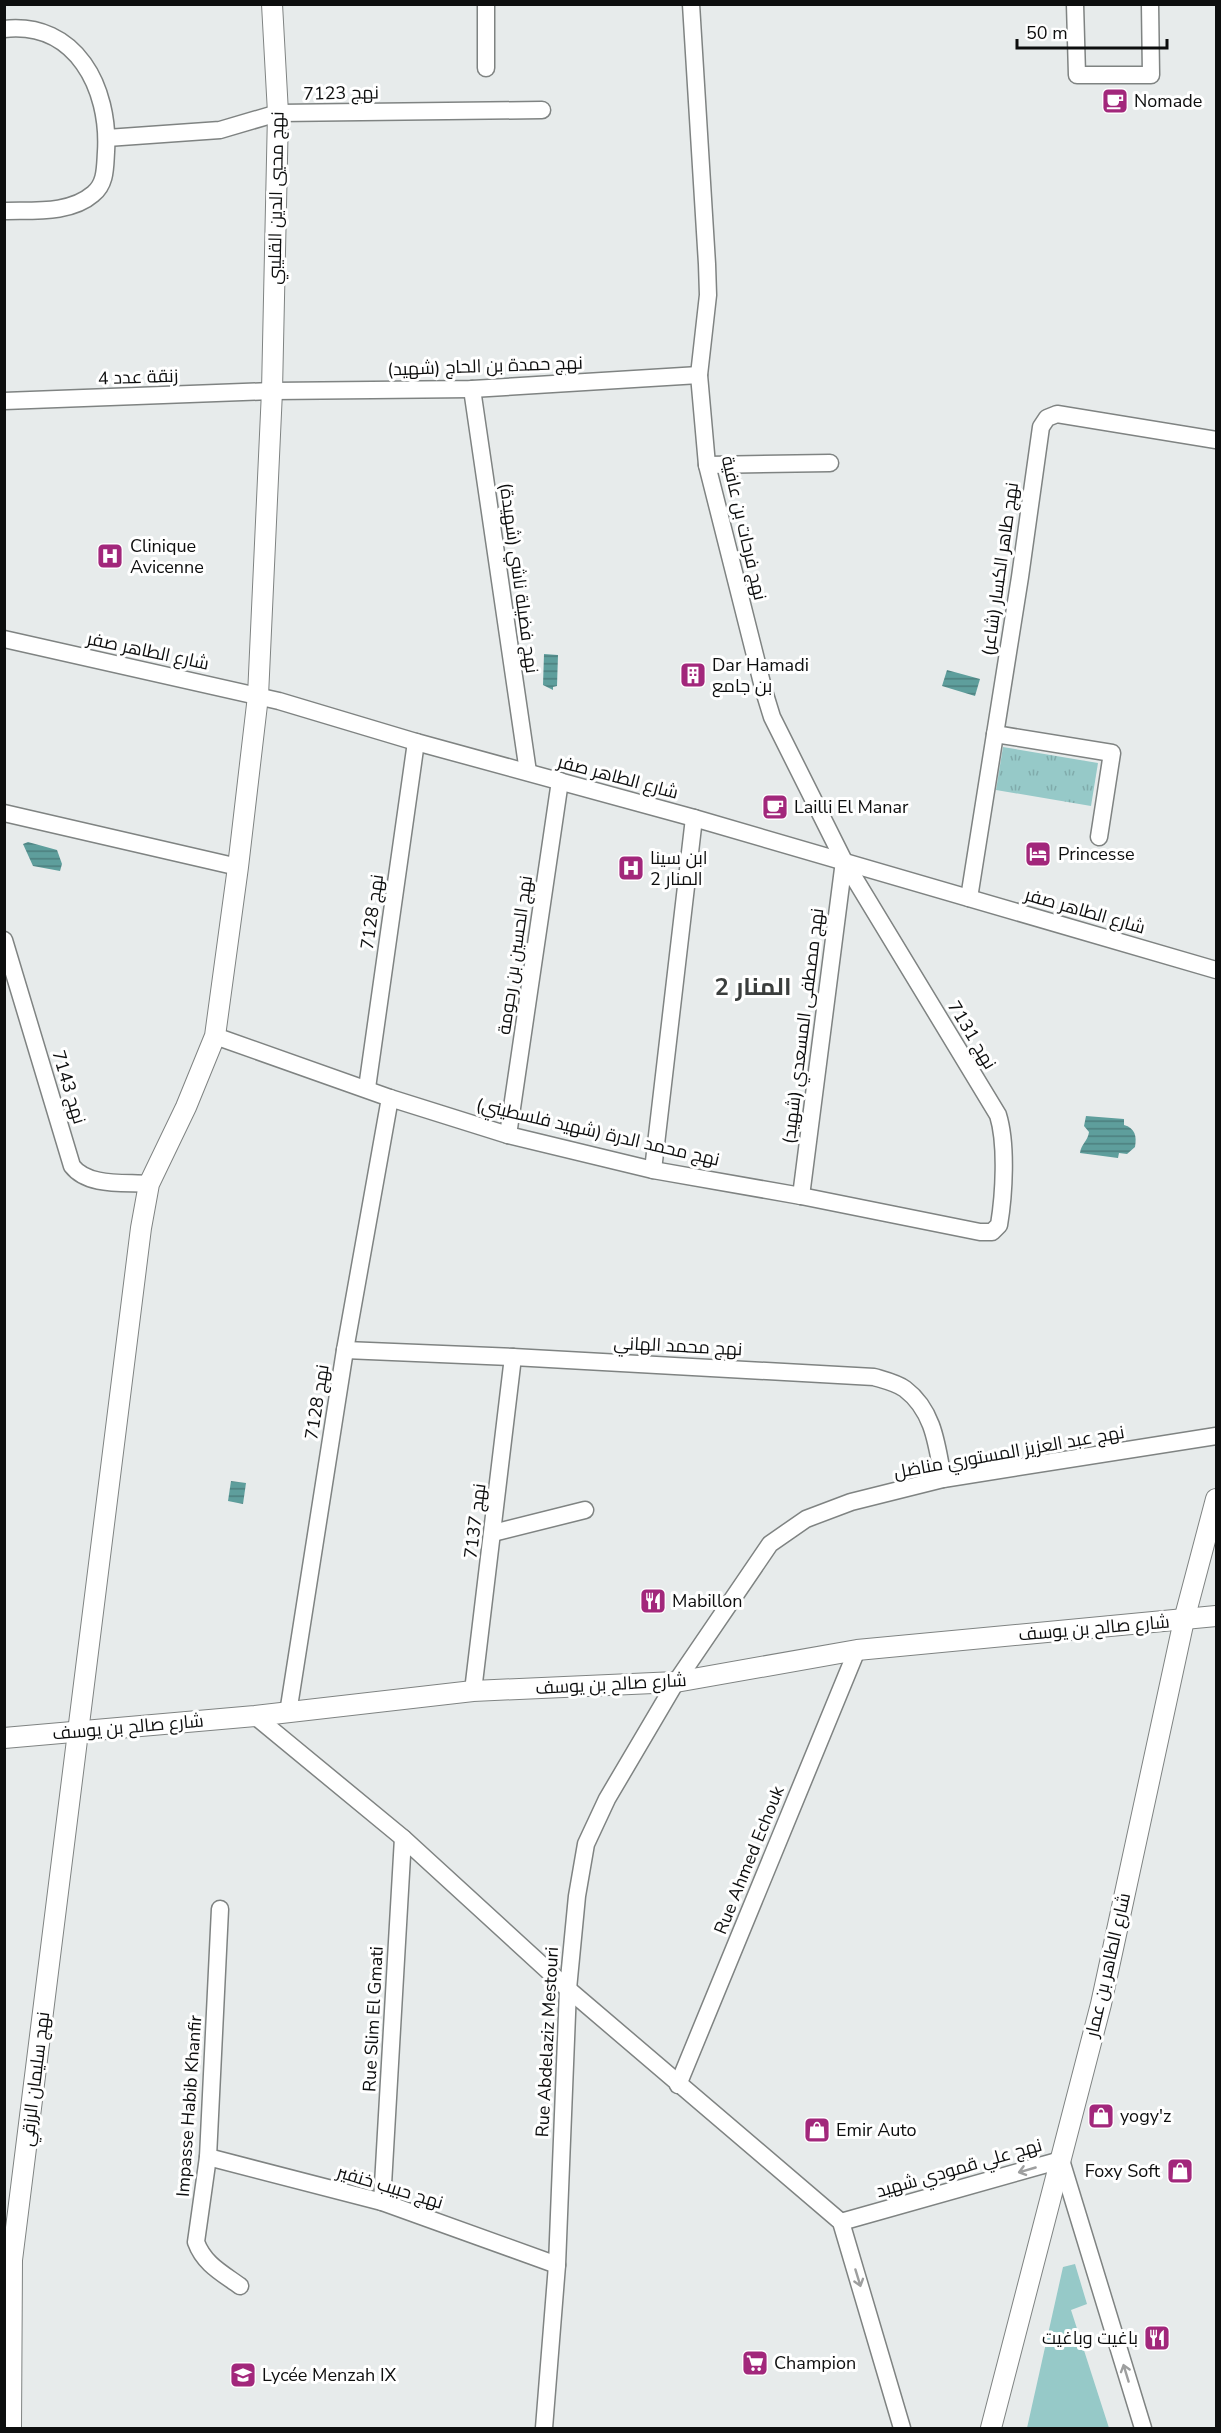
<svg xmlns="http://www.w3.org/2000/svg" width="1221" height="2433" font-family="'Nunito Sans',Cairo,sans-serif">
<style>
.grass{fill:url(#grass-tufts)}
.park{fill:#96c9c8}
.water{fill:url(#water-rules)}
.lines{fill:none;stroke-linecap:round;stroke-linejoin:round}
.minor-casing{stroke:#7f8382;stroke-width:19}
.tertiary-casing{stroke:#7f8382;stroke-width:22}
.minor{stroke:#fff;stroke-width:16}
.tertiary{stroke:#fff;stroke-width:20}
.oneway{stroke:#9e9f9f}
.labels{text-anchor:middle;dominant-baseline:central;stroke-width:6;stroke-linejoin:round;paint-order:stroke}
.street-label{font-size:18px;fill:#0d0e0e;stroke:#fff}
.poi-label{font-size:18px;fill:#0d0e0e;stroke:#fff;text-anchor:start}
.district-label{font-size:24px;font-weight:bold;fill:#3b3e3d;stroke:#fff}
</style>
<defs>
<pattern id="grass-tufts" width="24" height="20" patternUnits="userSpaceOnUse" patternTransform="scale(1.5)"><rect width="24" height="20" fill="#96c9c8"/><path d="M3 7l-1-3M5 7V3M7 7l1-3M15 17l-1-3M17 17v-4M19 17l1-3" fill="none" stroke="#80abab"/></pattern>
<pattern id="water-rules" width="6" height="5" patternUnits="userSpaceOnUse" patternTransform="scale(1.5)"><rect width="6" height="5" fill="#5e9e9c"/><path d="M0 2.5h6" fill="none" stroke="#4c7f7e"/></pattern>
</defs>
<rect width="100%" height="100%" fill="#e7ebeb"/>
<path class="grass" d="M1003 747 1098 763 1091 806 996 790Z"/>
<path class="park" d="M1075 2264 1087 2304 1071 2310 1109 2428H1027L1063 2267Z"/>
<g class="water">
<path d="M544 654 558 655 557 686 553 687V690L543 685Z"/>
<path d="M947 670 980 679 975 696 942 686Z"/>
<path d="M28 842 57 850 62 864 60 871 33 866 23 844Z"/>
<path d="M1086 1116 1124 1119V1125C1135 1128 1137 1136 1135 1147L1127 1154 1119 1153 1118 1158 1080 1153C1081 1144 1088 1141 1089 1132L1084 1126Z"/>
<path d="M231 1481 246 1483 243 1504 228 1501Z"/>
</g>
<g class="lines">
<defs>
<g id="minor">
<path d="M1075 4 1077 75H1151L1150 4"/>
<path d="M4 29C76 21 110 88 106 152 105 167 106 184 93 194 70 214 33 210 4 211"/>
<path d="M486 68V4"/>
<path d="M107 138 220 130 278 113 542 110"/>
<path d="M472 389 528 772"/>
<path d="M4 401 272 391 472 389 699 375"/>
<path d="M707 465 830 463"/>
<path d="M4 639 279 701 416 742 694 818 1216 970"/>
<path d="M995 734 1112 753 1099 837"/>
<path d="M4 813 238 867"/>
<path d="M969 898 1020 577 1041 427 1047 418 1057 414 1216 440"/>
<path d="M4 940 72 1166C88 1187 125 1182 149 1184"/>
<path d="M215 1036 390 1098 508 1135 653 1170 801 1196 980 1232H992L999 1225C1004 1195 1007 1144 998 1115L844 861 772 717 764 691 707 465 699 375 708 295 707 264 691 4"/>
<path d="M367 1088 416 742"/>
<path d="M508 1135 560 781"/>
<path d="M653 1170 694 818"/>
<path d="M801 1196 844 861"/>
<path d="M345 1350 513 1357 874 1377C884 1380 897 1383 905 1389 934 1411 937 1446 943 1479"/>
<path d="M493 1533 585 1510"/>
<path d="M473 1691 513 1357"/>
<path d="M288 1713 345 1350 390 1098"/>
<path d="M255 1716 403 1838 568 1989 841 2222 902 2428"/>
<path d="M220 1909 208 2157 196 2242C204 2264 222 2273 240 2286"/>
<path d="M678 2085 857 1650"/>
<path d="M208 2157 382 2202 557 2265"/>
<path d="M382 2202 403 1838"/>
<path d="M841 2222 1061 2160 1143 2428"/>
<path d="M544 2428 557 2265 568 1989 577 1896 586 1844 607 1799 676 1682 770 1544 806 1519 851 1502 943 1479 1216 1436"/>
</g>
<g id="tertiary">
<path d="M4 1738 255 1716 473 1691 676 1682 857 1650 1216 1616"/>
<path d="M11 2428 12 2260 141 1228 149 1184 186 1107 215 1036 238 867 258 696 272 391 278 113 272 4"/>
<path d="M991 2428 1101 2004 1184 1620 1216 1499"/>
</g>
</defs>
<use href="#minor" class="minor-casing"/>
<use href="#tertiary" class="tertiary-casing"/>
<use href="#minor" class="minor"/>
<use href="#tertiary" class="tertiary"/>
</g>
<defs><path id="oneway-shaft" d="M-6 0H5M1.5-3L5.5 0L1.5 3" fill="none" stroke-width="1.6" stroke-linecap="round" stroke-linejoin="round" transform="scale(1.5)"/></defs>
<g class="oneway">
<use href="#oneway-shaft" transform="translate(1027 2170) rotate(164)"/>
<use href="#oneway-shaft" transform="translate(858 2278) rotate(73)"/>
<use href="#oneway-shaft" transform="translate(1126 2373) rotate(-107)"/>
</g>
<defs>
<symbol id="cafe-square" viewBox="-11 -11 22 22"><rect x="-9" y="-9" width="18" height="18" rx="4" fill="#a2277b" stroke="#fff"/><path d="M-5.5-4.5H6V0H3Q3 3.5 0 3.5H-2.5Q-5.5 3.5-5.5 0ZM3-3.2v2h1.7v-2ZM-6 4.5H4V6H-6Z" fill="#fff"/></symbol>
<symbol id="hospital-square" viewBox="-11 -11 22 22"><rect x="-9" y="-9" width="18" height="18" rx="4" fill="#a2277b" stroke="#fff"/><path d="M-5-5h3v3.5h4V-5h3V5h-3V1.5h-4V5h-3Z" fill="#fff"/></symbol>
<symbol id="building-square" viewBox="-11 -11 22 22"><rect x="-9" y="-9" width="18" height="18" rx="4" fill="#a2277b" stroke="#fff"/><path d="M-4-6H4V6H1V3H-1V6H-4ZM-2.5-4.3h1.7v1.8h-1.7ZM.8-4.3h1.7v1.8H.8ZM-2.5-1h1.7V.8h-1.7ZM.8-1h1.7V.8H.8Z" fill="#fff"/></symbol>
<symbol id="hotel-square" viewBox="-11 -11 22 22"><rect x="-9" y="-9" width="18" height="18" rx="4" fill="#a2277b" stroke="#fff"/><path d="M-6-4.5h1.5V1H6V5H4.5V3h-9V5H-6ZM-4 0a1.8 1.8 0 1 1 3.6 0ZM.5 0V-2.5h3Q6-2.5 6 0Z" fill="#fff"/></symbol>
<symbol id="restaurant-square" viewBox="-11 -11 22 22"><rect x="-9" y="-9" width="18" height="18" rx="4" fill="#a2277b" stroke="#fff"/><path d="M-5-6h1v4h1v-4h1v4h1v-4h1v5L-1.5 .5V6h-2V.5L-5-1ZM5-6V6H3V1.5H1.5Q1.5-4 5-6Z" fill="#fff"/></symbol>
<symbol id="shop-square" viewBox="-11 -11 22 22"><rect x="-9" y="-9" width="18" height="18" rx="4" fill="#a2277b" stroke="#fff"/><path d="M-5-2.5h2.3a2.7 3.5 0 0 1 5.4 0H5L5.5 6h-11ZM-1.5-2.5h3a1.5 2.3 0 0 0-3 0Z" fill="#fff"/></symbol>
<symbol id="supermarket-square" viewBox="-11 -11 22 22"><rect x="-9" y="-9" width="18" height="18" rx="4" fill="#a2277b" stroke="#fff"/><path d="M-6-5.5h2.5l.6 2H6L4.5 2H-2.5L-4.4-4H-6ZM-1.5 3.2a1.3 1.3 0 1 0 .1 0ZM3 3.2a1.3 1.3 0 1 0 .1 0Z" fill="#fff"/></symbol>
<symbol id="school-square" viewBox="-11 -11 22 22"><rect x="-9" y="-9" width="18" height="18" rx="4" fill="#a2277b" stroke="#fff"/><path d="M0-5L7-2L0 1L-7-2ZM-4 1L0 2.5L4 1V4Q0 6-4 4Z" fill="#fff"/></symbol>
</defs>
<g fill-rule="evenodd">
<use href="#cafe-square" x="1100" y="86" width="30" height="30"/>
<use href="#hospital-square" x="95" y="541" width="30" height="30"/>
<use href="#building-square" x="678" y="660" width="30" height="30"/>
<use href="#cafe-square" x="760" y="792" width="30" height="30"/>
<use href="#hotel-square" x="1023" y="839" width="30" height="30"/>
<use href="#hospital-square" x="616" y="853" width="30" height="30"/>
<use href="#restaurant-square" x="638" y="1586" width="30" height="30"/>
<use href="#shop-square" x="1086" y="2101" width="30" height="30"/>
<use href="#shop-square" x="802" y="2115" width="30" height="30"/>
<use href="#shop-square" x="1165" y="2156" width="30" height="30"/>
<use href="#restaurant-square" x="1142" y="2323" width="30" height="30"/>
<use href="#supermarket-square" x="740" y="2348" width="30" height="30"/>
<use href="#school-square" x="228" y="2360" width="30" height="30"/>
</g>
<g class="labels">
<g class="street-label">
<text transform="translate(341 93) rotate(-1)">نهج 7123</text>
<text transform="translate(276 198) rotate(-89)">نهج محيي الدين القليبي</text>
<text transform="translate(485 366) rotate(-2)">نهج حمدة بن الحاج (شهيد)</text>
<text transform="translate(138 377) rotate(-2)">زنقة عدد 4</text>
<text transform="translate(744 528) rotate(77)">نهج فرحات بن عافية</text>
<text transform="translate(1000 569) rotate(-82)">نهج طاهر الكسار (شاعر)</text>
<text transform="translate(519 578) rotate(82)">نهج فضيلة ناشي (شهيدة)</text>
<text transform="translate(148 651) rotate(12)">شارع الطاهر صفر</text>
<text transform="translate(618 777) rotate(15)">شارع الطاهر صفر</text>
<text transform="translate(1085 911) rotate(16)">شارع الطاهر صفر</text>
<text transform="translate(372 912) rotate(-82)">نهج 7128</text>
<text transform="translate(515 955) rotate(-82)">نهج الحسين بن رحومة</text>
<text transform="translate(803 1026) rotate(-83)">نهج مصطفى المسعدي (شهيد)</text>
<text transform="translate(972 1035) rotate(59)">نهج 7131</text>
<text transform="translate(69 1087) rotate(73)">نهج 7143</text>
<text transform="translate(598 1132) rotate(13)">نهج محمد الدرة (شهيد فلسطيني)</text>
<text transform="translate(678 1346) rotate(3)">نهج محمد الهاني</text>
<text transform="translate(317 1402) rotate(-81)">نهج 7128</text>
<text transform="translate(1009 1452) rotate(-10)">نهج عبد العزيز المستوري مناضل</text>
<text transform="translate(475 1521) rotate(-83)">نهج 7137</text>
<text transform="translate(1094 1628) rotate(-5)">شارع صالح بن يوسف</text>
<text transform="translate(611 1684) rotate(-3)">شارع صالح بن يوسف</text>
<text transform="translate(128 1727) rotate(-5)">شارع صالح بن يوسف</text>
<text transform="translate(749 1860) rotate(-68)">Rue Ahmed Echouk</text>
<text transform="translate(1108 1965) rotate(-77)">شارع الطاهر بن عمار</text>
<text transform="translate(373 2019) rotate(-87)">Rue Slim El Gmati</text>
<text transform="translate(547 2042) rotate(-87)">Rue Abdelaziz Mestouri</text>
<text transform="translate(35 2079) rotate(-83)">نهج سليمان الرزقي</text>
<text transform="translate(189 2106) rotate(-86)">Impasse Habib Khanfir</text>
<text transform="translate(959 2168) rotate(-16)">نهج علي قمودي شهيد</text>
<text transform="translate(390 2187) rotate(17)">نهج حبيب خنفير</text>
</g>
<g class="poi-label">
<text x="1134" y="101">Nomade</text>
<text x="130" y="546">Clinique<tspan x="130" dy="21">Avicenne</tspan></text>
<text x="712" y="665">Dar Hamadi<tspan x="712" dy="21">بن جامع</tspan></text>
<text x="794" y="807">Lailli El Manar</text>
<text x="1058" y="854">Princesse</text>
<text x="650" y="858">ابن سينا<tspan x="650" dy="21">المنار 2</tspan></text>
<text x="672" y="1601">Mabillon</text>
<text x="1120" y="2116">yogy'z</text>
<text x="836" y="2130">Emir Auto</text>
<text x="1160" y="2171" text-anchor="end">Foxy Soft</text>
<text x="1138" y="2338" text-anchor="end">باغيت وباغيت</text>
<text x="774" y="2363">Champion</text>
<text x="262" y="2375">Lycée Menzah IX</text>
</g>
<g class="district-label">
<text x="753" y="987">المنار 2</text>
</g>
</g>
<rect width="1221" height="2433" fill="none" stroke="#0d0e0e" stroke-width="12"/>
<path d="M1017 39v9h150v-9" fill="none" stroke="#0d0e0e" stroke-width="3"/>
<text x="1026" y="39" font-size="18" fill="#0d0e0e" stroke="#ffffff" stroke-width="4.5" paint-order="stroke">50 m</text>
</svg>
